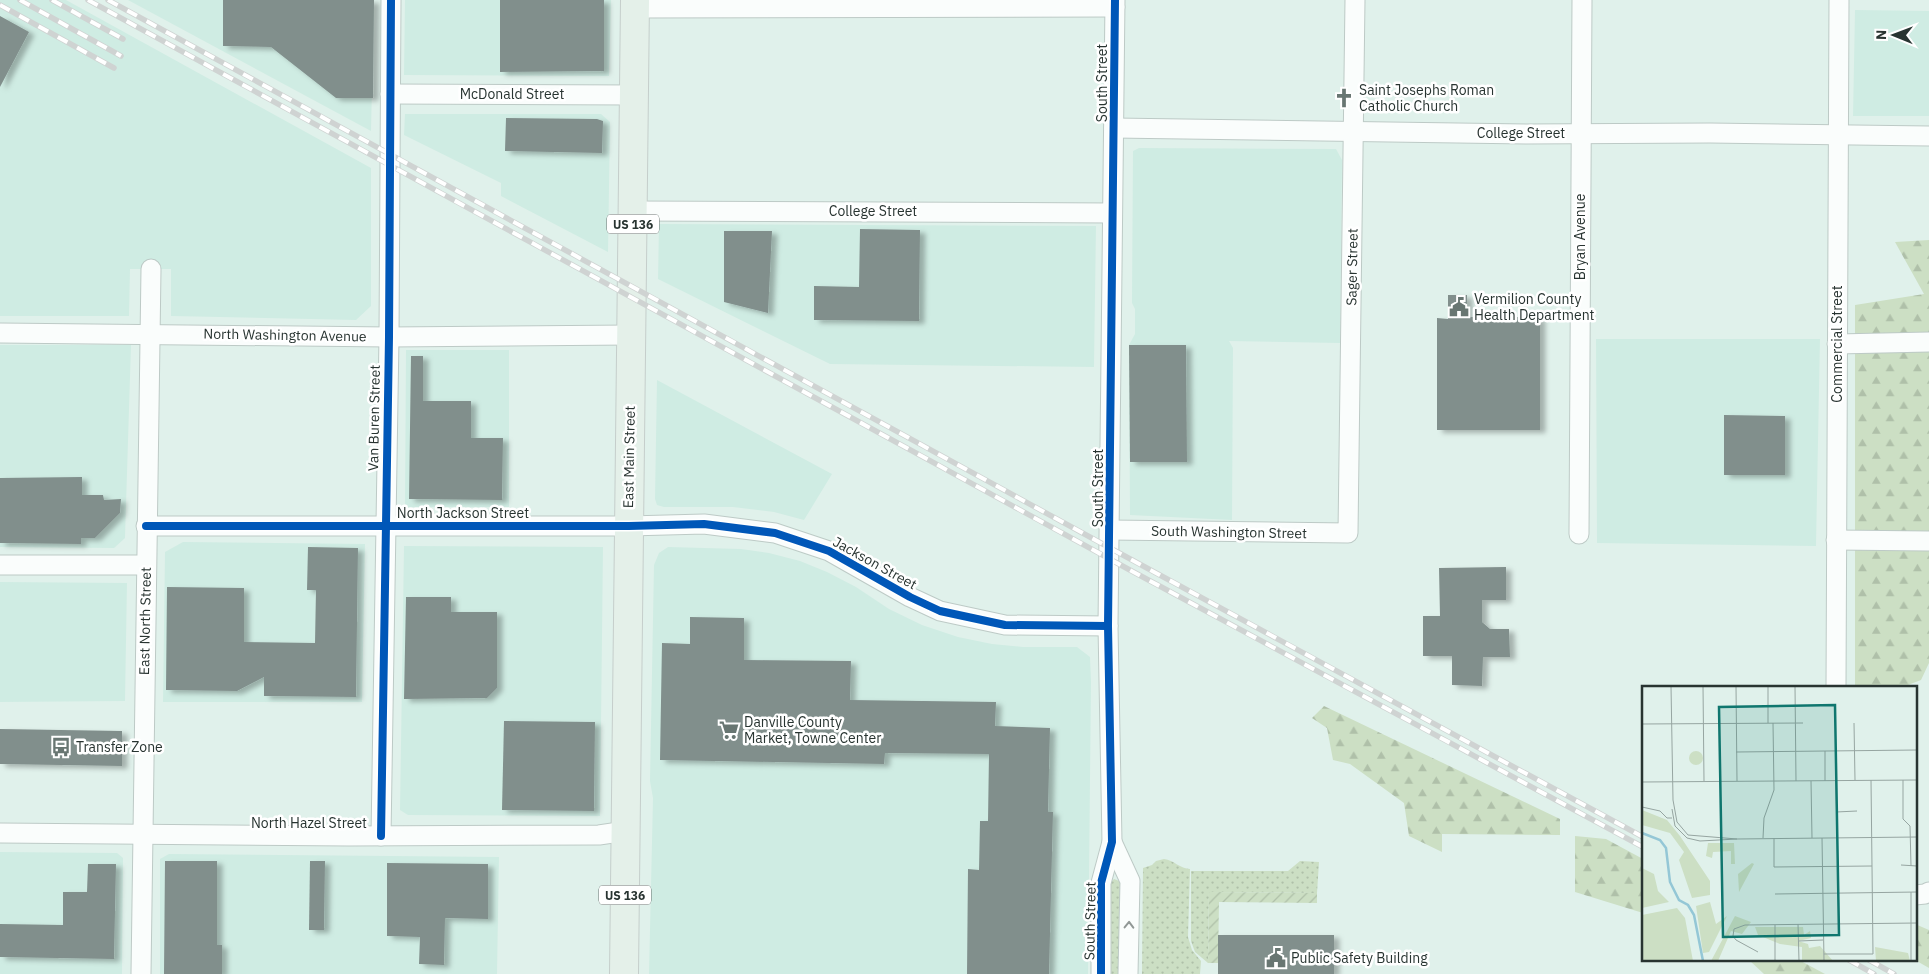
<svg xmlns="http://www.w3.org/2000/svg" width="1929" height="974" font-family="'IBM Plex Sans',sans-serif">
<style>
.built{fill:#cfece3}
.grass{fill:url(#grass-dots)}
.forest{fill:url(#forest-firs)}
.garden{fill:url(#garden-furrows)}
.building{fill:#818f8c;filter:url(#shadow)}
.lines{fill:none;stroke-linecap:round;stroke-linejoin:round}
.street-casing{stroke:#bdcac6;stroke-width:21}
.primary-casing{stroke:#c5cecb;stroke-width:30}
.street{stroke:#fafdfc;stroke-width:19}
.primary{stroke:#e4f0e9;stroke-width:28}
.rail-casing{stroke:#cfd3d2;stroke-width:5.5}
.rail{stroke:#fff;stroke-width:4;stroke-dasharray:11;stroke-linecap:butt}
.cycleway-casing{stroke:#fff;stroke-width:11}
.cycleway{stroke:#0057b8;stroke-width:8}
.oneway{stroke:#919896}
.labels{text-anchor:middle;dominant-baseline:central;stroke-width:5;stroke-linejoin:round;paint-order:stroke}
.shield{fill:#fff;stroke:#68716f;stroke-width:1}
.shield-label{font-size:12px;font-weight:bold;fill:#283431}
.street-label{font-size:14px;fill:#283431;stroke:#fff}
.poi-label{font-size:14px;fill:#283431;stroke:#fff;text-anchor:start}
.inset-river{fill:none;stroke:#94c7d6;stroke-width:2.5}
.inset-road{fill:none;stroke:#96a5a1;stroke-width:1}
.view{fill:#0f766e;fill-opacity:0.15;stroke:#0f766e;stroke-width:2.5}
.inset-edge{fill:none;stroke:#283431;stroke-width:2.5}
</style>
<defs>
<pattern id="grass-dots" width="8" height="8" patternUnits="userSpaceOnUse" patternTransform="scale(1.25)"><rect width="8" height="8" fill="#ccdfc4"/><path d="M2 2h.1M6 6h.1" fill="none" stroke="#afc0a9" stroke-width="1.8" stroke-linecap="round"/></pattern>
<pattern id="forest-firs" width="22" height="20" patternUnits="userSpaceOnUse" patternTransform="scale(1.25)"><rect width="22" height="20" fill="#ccdfc4"/><path d="M5 1l3.5 6h-7zM16 11l3.5 6h-7z" fill="#afc0a9"/></pattern>
<pattern id="garden-furrows" width="10" height="10" patternUnits="userSpaceOnUse" patternTransform="scale(1.25)"><rect width="10" height="10" fill="#ccdfc4"/><path d="M-1 1l2-2M0 10L10 0M9 11l2-2" fill="none" stroke="#afc0a9"/></pattern>
<filter id="shadow"><feDropShadow dx="5.5" dy="3" stdDeviation="2.5" flood-color="#0004"/></filter>
</defs>
<rect width="100%" height="100%" fill="#e0f1eb"/>
<g class="built">
<path d="M0 0H66L371 168V306L356 320 171 316V269H130L129 316H0Z"/>
<path d="M128 0H374L371 131Z"/>
<path d="M405 0H611L609 76 404 75Z"/>
<path d="M1855 10 1929 11V116H1853Z"/>
<path d="M405 114H601L610 122 608 252 501 196V183L404 135Z"/>
<path d="M1139 148 1336 149 1342 160 1340 343 1229 341 1233 348 1232 520 1130 515 1129 345 1135 334V309L1132 303 1133 151Z"/>
<path d="M659 224 1096 226 1094 367 830 364 658 279Z"/>
<path d="M1596 339H1820L1816 546 1597 543Z"/>
<path d="M0 345H131L125 538 114 548 0 547Z"/>
<path d="M406 350H509V507H405Z"/>
<path d="M657 380 832 474 804 520 774 512 733 507H664L657 505 655 499Z"/>
<path d="M183 542 365 544 362 702H163L165 552Z"/>
<path d="M404 546 603 547 600 816 408 815 400 810Z"/>
<path d="M668 547 741 549 769 553 800 561 827 572 856 587 889 609 922 625 958 637 992 644 1023 647H1077L1090 657 1091 682 1088 974H649L653 798 650 781 654 565 659 553Z"/>
<path d="M0 582 127 583 125 701 0 702Z"/>
<path d="M0 852 117 853 123 858 122 974H0Z"/>
<path d="M169 854 499 857 497 974H160V859Z"/>
</g>
<g class="grass">
<path d="M1164 859C1174 860 1180 869 1190 869L1188 937 1192 950 1201 961 1200 974H1142L1143 868 1152 865 1156 861Z"/>
<path d="M1300 861 1319 862 1317 893 1209 892 1208 963 1195 952 1191 941V871H1288Z"/>
<path d="M1114 879 1122 882V974H1108V885Z"/>
</g>
<g class="forest">
<path d="M1929 240V663L1921 680 1900 688H1855V305L1924 294 1895 242Z"/>
<path d="M1324 706 1560 819V835L1442 834V852L1409 836 1404 803 1350 764 1333 760 1327 728 1312 718Z"/>
<path d="M1575 836 1606 839 1643 859V913L1575 892Z"/>
<path d="M1915 924 1929 930V968L1915 960Z"/>
<path d="M1749 960H1799L1825 974H1764Z"/>
</g>
<path class="garden" d="M1209 892 1317 893V903L1219 902 1218 963H1208Z"/>
<g class="building">
<path d="M223 0H374L373 98H336L271 47 223 46Z"/>
<path d="M500 0H604V71L500 72Z"/>
<path d="M0 16 29 32 0 87Z"/>
<path d="M506 118 597 119 603 121 602 153 505 151Z"/>
<path d="M860 229 920 230 919 321 814 320V286L859 287Z"/>
<path d="M724 231H772L768 313 724 302Z"/>
<path d="M1448 295H1467V317H1540V430H1437V318L1448 319Z"/>
<path d="M1129 345H1186L1187 462H1130Z"/>
<path d="M411 356H423V401H471V438H503L502 500 409 499Z"/>
<path d="M1724 415 1785 416V475H1724Z"/>
<path d="M82 477V495H103L104 500 121 499 120 513 95 538H81V544L0 543V478Z"/>
<path d="M308 547 358 548 356 697 264 696V677L237 691 166 690 167 587 244 588V642L315 643 316 590H307Z"/>
<path d="M1506 567V600H1482V622L1490 629H1509L1510 657H1483L1482 686 1452 685V656H1423V616H1440L1439 568Z"/>
<path d="M406 597H451V612H497V688L487 698 404 699Z"/>
<path d="M690 617 744 618V660L851 661 850 700 996 702 995 726 1050 728 1048 812H1053L1049 974H967L968 869 979 870 980 821H988L989 754 885 753 884 764 660 760 662 643 690 644Z"/>
<path d="M504 721 595 722 594 811 502 810Z"/>
<path d="M0 729 122 731V766L0 764Z"/>
<path d="M165 861H217V945H222V974H164Z"/>
<path d="M310 861H325L324 930H309Z"/>
<path d="M387 863 488 864V919L445 918 444 965 419 964 420 937 387 936Z"/>
<path d="M88 864H116L114 959 0 957V924L63 925V892H87Z"/>
<rect x="1218" y="935" width="116" height="39"/>
</g>
<g class="lines">
<defs>
<g id="street">
<path d="M635 8 1115 7"/>
<path d="M390 94 634 95"/>
<path d="M1114 128 1526 134 1710 133 1929 136"/>
<path d="M634 211 1112 213"/>
<path d="M0 333 389 337 631 335"/>
<path d="M1837 344 1929 342"/>
<path d="M146 526H629L704 524 775 533 829 551 910 597 940 611 1005 625 1108 626"/>
<path d="M1110 530 1348 533 1355 0"/>
<path d="M1579 534 1582 0"/>
<path d="M1836 540 1929 541"/>
<path d="M0 565H146"/>
<path d="M1836 688 1839 0"/>
<path d="M0 833 349 836 599 835 626 831"/>
<path d="M381 836 389 337 391 0"/>
<path d="M1112 842 1130 881 1128 974"/>
<path d="M1915 895 1925 894 1929 892"/>
<path d="M141 974 151 269"/>
<path d="M1101 974V883L1112 842 1108 626 1115 0"/>
</g>
<path id="primary" d="M624 974 635 0"/>
</defs>
<use href="#street" class="street-casing"/>
<use href="#primary" class="primary-casing"/>
<use href="#street" class="street"/>
<use href="#primary" class="primary"/>
<defs>
<g id="rail">
<path d="M20 0 121 56"/>
<path d="M52 0 123 39"/>
<path d="M88 0 1128 569 1643 847"/>
<path d="M108 0 1110 548 1643 837"/>
<path d="M0 5 114 68"/>
<path d="M1849 960 1874 974"/>
<path d="M1869 960 1894 974"/>
</g>
</defs>
<use href="#rail" class="rail-casing"/>
<use href="#rail" class="rail"/>
<defs>
<g id="cycleway">
<path d="M146 526H629L704 524 775 533 829 551 910 597 940 611 1005 625 1108 626"/>
<path d="M381 836 389 337 391 0"/>
<path d="M1101 974V883L1112 842 1108 626 1115 0"/>
</g>
</defs>
<use href="#cycleway" class="cycleway-casing"/>
<use href="#cycleway" class="cycleway"/>
</g>
<defs><path id="oneway-chevron" d="M-2-3.5L2.5 0L-2 3.5" fill="none" stroke-width="1.6" stroke-linecap="round" stroke-linejoin="round" transform="scale(1.25)"/></defs>
<use class="oneway" href="#oneway-chevron" transform="translate(1129 925) rotate(-89)"/>
<defs>
<symbol id="church-bare" viewBox="-9 -9 18 18"><path d="M-1.2-6h2.4v3.5h3.3v2.4h-3.3V6h-2.4V-.1h-3.3v-2.4h3.3Z" fill="#687672" stroke="#fff" stroke-width="2.5" paint-order="stroke"/></symbol>
<symbol id="civic-bare" viewBox="-9 -9 18 18"><path d="M-.6-6.5H3V-4.5H.6V-3L4-1V1h2V6H-6V1h2V-1L-.6-3ZM-1.2 2.5V6h2.4V2.5Z" fill="#687672" stroke="#fff" stroke-width="2.5" paint-order="stroke"/></symbol>
<symbol id="supermarket-bare" viewBox="-9 -9 18 18"><path d="M-6-5.5h2.5l.6 2H6L4.5 2H-2.5L-4.4-4H-6ZM-1.5 3.2a1.3 1.3 0 1 0 .1 0ZM3 3.2a1.3 1.3 0 1 0 .1 0Z" fill="#687672" stroke="#fff" stroke-width="2.5" paint-order="stroke"/></symbol>
<symbol id="bus-bare" viewBox="-9 -9 18 18"><path d="M-5-6H5V4H4V6H2V4H-2V6H-4V4H-5ZM-3.5-4V0h7V-4ZM-3.5 1.2v1.5H-2V1.2ZM2 1.2v1.5H3.5V1.2Z" fill="#687672" stroke="#fff" stroke-width="2.5" paint-order="stroke"/></symbol>
</defs>
<g fill-rule="evenodd">
<use href="#church-bare" x="1330" y="84" width="28" height="28"/>
<use href="#civic-bare" x="1445" y="293" width="28" height="28"/>
<use href="#supermarket-bare" x="715" y="716" width="28" height="28"/>
<use href="#bus-bare" x="47" y="733" width="28" height="28"/>
<use href="#civic-bare" x="1262" y="944" width="28" height="28"/>
</g>
<g class="labels">
<g class="shield">
<rect x="607" y="214.5" width="52" height="19" rx="4"/>
<rect x="599" y="885.5" width="52" height="19" rx="4"/>
</g>
<g class="shield-label">
<text x="633" y="224">US 136</text>
<text x="625" y="895">US 136</text>
</g>
<g class="street-label">
<text transform="translate(1102 83) rotate(-90)">South Street</text>
<text x="512" y="94">McDonald Street</text>
<text x="1521" y="133">College Street</text>
<text x="873" y="211">College Street</text>
<text transform="translate(1580 237) rotate(-90)">Bryan Avenue</text>
<text transform="translate(1352 267) rotate(-89)">Sager Street</text>
<text transform="translate(285 335) rotate(1)">North Washington Avenue</text>
<text transform="translate(1837 344) rotate(-90)">Commercial Street</text>
<text transform="translate(374 418) rotate(-89)">Van Buren Street</text>
<text transform="translate(629 457) rotate(-89)">East Main Street</text>
<text transform="translate(1098 488) rotate(-90)">South Street</text>
<text x="463" y="513">North Jackson Street</text>
<text transform="translate(1229 532) rotate(1)">South Washington Street</text>
<text transform="translate(875 563) rotate(29)">Jackson Street</text>
<text transform="translate(145 621) rotate(-89)">East North Street</text>
<text x="309" y="823">North Hazel Street</text>
<text transform="translate(1090 921) rotate(-89)">South Street</text>
</g>
<g class="poi-label">
<text x="1359" y="90">Saint Josephs Roman<tspan x="1359" dy="16">Catholic Church</tspan></text>
<text x="1474" y="299">Vermilion County<tspan x="1474" dy="16">Health Department</tspan></text>
<text x="744" y="722">Danville County<tspan x="744" dy="16">Market, Towne Center</tspan></text>
<text x="76" y="747">Transfer Zone</text>
<text x="1291" y="958">Public Safety Building</text>
</g>
</g>
<g transform="translate(1642 686)">
<rect width="275" height="275" fill="#e0f1eb"/>
<path d="M66 157H92L93 178H89V165L71 166 70 172 64 170Z" fill="#ccdfc4"/>
<path d="M0 124 25 134 38 150 68 195V209L50 212 37 174 42 166 28 147 0 139ZM110 177 112 178 97 206 96 188ZM0 182 12 188 16 205 27 216 0 222ZM68 216 74 238 85 230 67 266 61 267 54 220ZM35 222 43 232 51 275H0V229ZM93 230 109 236 100 248 89 245 76 275H69ZM113 241H161L162 249 168 245 169 252 156 255 166 258 167 262 178 260 191 275H160V261L138 258 116 249ZM233 261 266 267 268 275H234Z" fill="#ccdfc4"/>
<path d="M47 72a7 7 0 1 1 14 0a7 7 0 1 1-14 0Z" fill="#ccdfc4"/>
<path class="inset-river" d="M0 147 18 154 24 162 28 196 37 214 46 219 52 229 61 275"/>
<path class="inset-road" d="M29 0 31 114 35 136 46 149 95 153 275 151M61 0 62 95M94 0 95 95M126 0V37M153 0 154 95M212 37 213 94M0 38 161 37M183 65V95M94 66 275 64M194 94 195 152M261 94V133L268 140 269 180M169 95 170 152M0 96 275 94M0 121 18 125 25 132H30M30 123 33 140 45 152 58 155 95 153M194 126 215 125M121 152 122 132 132 104 131 37M132 152V181L230 180M180 152 182 275M259 179 275 180M269 206V275M133 208 275 206M156 238 157 275M133 239V275M157 255 181 254M116 266 94 254 91 250 92 243 103 239 275 237M182 268H231L229 94"/>
<path class="view" d="M193 19 197 249 81 251 77 21Z"/>
<rect width="275" height="275" class="inset-edge"/>
</g>
<g transform="translate(1894 35) rotate(271)" stroke="#ffffff" stroke-width="4" paint-order="stroke">
<path d="M0-4L9 19L0 12L-9 19Z" fill="#283431"/>
<text y="-8" font-size="14" font-weight="bold" text-anchor="middle" fill="#283431">N</text>
</g>
</svg>
